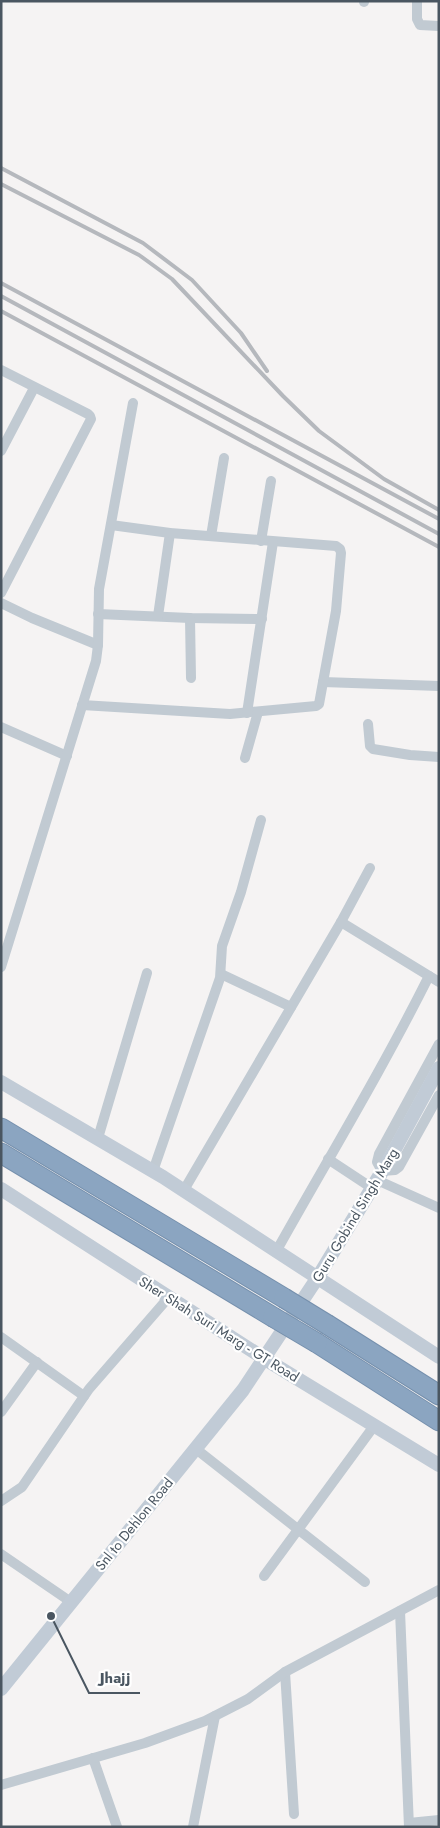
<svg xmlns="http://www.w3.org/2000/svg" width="440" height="1828" font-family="Jost,sans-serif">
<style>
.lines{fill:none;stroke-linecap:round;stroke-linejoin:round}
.highway-casing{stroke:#7690ad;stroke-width:21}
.street{stroke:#c1cad2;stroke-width:10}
.secondary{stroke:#c1cbd6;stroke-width:14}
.highway{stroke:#8ba5c1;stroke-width:19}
.rail{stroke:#b5b8bd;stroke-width:4}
.highway-bridge-casing{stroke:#7690ad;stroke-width:21;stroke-linecap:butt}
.highway-bridge{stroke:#8ba5c1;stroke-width:19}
.labels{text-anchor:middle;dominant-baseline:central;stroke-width:4.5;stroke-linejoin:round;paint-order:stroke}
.street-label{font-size:14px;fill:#4a5661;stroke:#fff}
.leader{fill:none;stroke:#4a5661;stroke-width:2}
.callout-dot{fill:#4a5661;stroke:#fff;stroke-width:2}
.callout-label{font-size:15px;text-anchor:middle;font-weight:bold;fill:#4a5661;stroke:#fff;stroke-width:4.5;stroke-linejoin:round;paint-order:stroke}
</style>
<rect width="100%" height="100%" fill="#f5f3f3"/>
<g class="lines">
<defs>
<g id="highway">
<path d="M1 1128 284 1298"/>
<path d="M1 1153 273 1317"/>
<path d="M328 1325 439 1395"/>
<path d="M317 1343 439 1421"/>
</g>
</defs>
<use href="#highway" class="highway-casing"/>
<g class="street">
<path d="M364 1V2"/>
<path d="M417 1V19L420 25 439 26"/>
<path d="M1 370 88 414 90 416 91 419 1 593"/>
<path d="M1 451 34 388"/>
<path d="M211 536 224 458"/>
<path d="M261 541 271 481"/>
<path d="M1 603 32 618 98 645"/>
<path d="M98 614 190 618 262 619"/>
<path d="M158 616 170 533"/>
<path d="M190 618 191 678"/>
<path d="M323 682 439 686"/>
<path d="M82 705 230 714 316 706 319 704 336 611 341 553 340 549 336 546 170 533 111 525"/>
<path d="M247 713 273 542"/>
<path d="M368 724 370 746 373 749 410 755 439 757"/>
<path d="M1 727 67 756"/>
<path d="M245 758 258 712"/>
<path d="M341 922 439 982"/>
<path d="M1 967 96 661 98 645 99 589 133 403"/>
<path d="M221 974 291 1007"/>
<path d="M439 1044 379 1154 377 1162 382 1171 395 1170 399 1167 439 1095"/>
<path d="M98 1138 147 973"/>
<path d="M328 1159 372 1188"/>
<path d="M153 1171 220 978 222 946 241 892 261 820"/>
<path d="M377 1180 439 1208"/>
<path d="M184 1190 341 922 370 868"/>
<path d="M277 1250C328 1159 382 1070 429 976"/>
<path d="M1 1337 84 1396"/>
<path d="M1 1412 37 1362"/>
<path d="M196 1449 365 1582"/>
<path d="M1 1501 22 1487 89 1389 169 1297"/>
<path d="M1 1554 71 1602"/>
<path d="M264 1576 374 1426"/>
<path d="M400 1611 409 1827"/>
<path d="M285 1672 294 1814"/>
<path d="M93 1758 117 1827"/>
<path d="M1 1785 145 1743 205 1721 248 1699 285 1672 439 1590"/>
<path d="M409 1823 439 1820"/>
<path d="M193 1827 215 1716"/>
</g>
<g class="secondary">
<path d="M1 1082 163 1177 439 1357"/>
<path d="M1 1189 265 1359 439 1465"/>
<path d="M1 1689 243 1390 318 1277 389 1160 439 1068"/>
</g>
<use href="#highway" class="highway"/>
<g class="rail">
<path d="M1 168 143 243 192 280 241 333 267 371"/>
<path d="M1 184 139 255 172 279 283 396 319 431 384 479 439 510"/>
<path d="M1 283 439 519"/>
<path d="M1 296 439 534"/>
<path d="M1 311 439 547"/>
</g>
<defs>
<g id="highway-bridge">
<path d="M284 1298 328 1325"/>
<path d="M273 1317 317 1343"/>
</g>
</defs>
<use href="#highway-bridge" class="highway-bridge-casing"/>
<use href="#highway-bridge" class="highway-bridge"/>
</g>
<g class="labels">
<g class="street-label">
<text transform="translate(355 1215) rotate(-59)">Guru Gobind Singh Marg</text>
<text transform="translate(219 1329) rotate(32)">Sher Shah Suri Marg - GT Road</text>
<text transform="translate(134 1524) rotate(-51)">Snl to Dehlon Road</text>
</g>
</g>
<path class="leader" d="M51 1616L89 1693H140"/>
<circle class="callout-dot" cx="51" cy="1616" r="5"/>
<g class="callout-label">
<text x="115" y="1683">Jhajj</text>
</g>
<rect width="440" height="1828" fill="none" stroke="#4a5661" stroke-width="5"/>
</svg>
